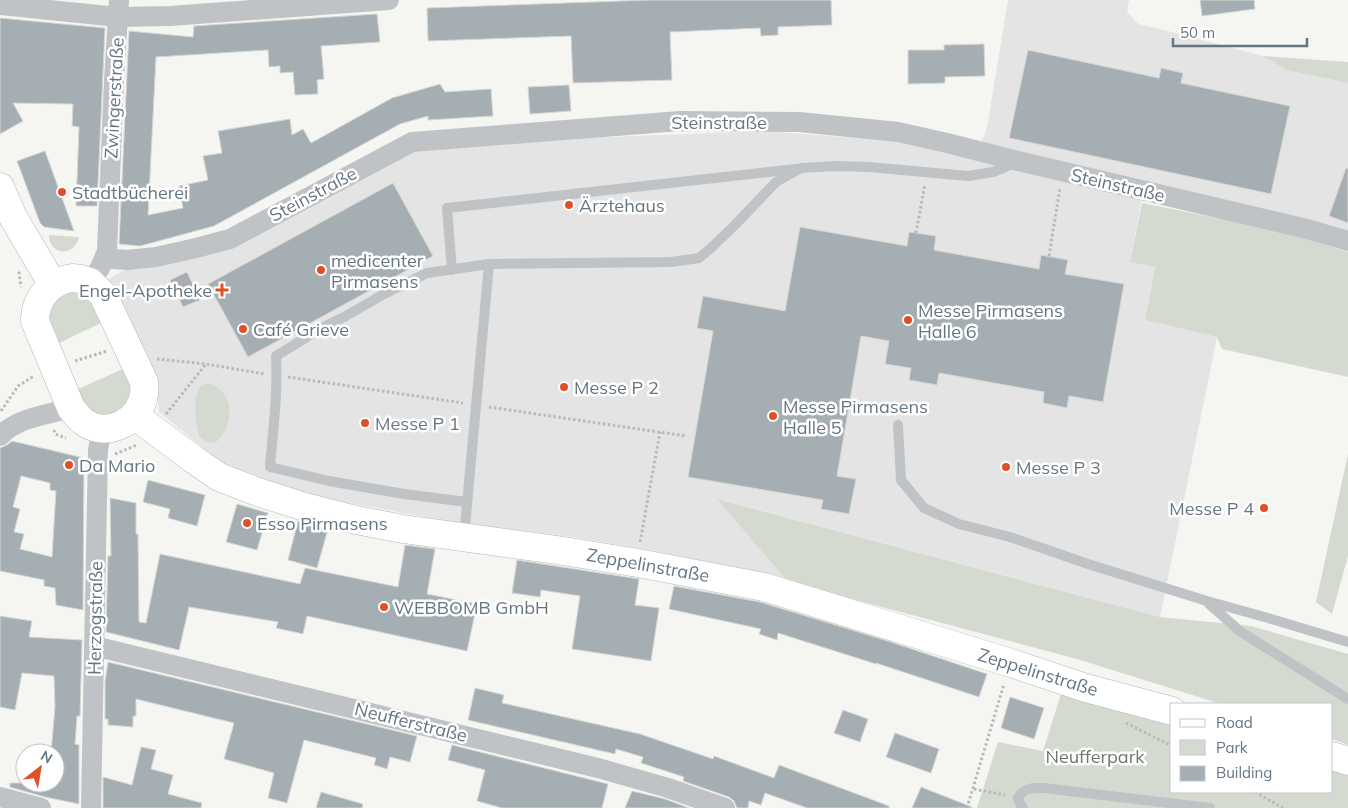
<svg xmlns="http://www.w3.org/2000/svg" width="1348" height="808" font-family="Mulish,sans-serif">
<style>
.built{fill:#e3e4e3}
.green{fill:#d5dad1}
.building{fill:#a5aeb3;stroke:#d7d7d4;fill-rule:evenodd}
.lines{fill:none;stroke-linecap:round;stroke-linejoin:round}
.secondary-casing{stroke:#b1b7bb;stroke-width:29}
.path{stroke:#b7babc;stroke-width:3;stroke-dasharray:2.5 2.5;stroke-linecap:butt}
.lane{stroke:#bfc3c6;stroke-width:10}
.street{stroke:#bfc3c6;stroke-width:20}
.secondary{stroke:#fff;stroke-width:28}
.poi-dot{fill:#df5028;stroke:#fff;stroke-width:2}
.labels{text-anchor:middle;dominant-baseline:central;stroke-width:5;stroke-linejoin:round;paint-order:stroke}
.street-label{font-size:18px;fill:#657682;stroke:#fff}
.poi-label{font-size:18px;fill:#657682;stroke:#fff;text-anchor:start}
.park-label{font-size:18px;fill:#687a64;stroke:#fff}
</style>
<rect width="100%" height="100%" fill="#f5f5f2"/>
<path class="built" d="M1008 0H1129L1127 12 1138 24 1172 32 1263 56 1286 70 1348 83V235L1145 182 1130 262 1155 266 1145 320 1217 337 1160 617 718 499 788 582 656 551 566 536 447 521 311 496 222 463 159 412 158 396 133 342 102 283 122 271 149 264 420 149 531 140 766 131 892 141 975 159 987 128Z"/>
<g class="green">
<path d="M1263 56 1348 62V83L1286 70Z"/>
<path d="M1142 203 1282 231 1348 252V377L1222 349 1217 337 1145 320 1155 267 1130 262Z"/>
<path d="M49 235 79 237C74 258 49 255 49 235Z"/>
<path d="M75 290C92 296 95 308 103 322L55 345 49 334 47 308 56 296Z"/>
<path d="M125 368C128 376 133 385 131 395 126 413 99 423 86 408 82 403 79 396 76 390Z"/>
<path d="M208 383C237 392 234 427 215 443L205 441 199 436 196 422 195 400 200 386Z"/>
<path d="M1348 454V556L1332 614 1316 602Z"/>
<path d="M717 499 1160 617 1251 626 1348 654V745L1332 739V704H1221L1077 659 788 582Z"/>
<path d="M1061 694 1172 725V792H1332V768L1348 773V808H977L998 742 1043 751Z"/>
</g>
<g class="building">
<path d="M649 0H831L832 25 778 27V35L761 36 760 28 670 32 672 80 573 83 571 36 428 41 427 8Z"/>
<path d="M1200 0H1254L1255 9 1202 16Z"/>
<path d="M377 14 380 42 321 46 324 79 317 80 318 94 295 95 293 72 280 73V66L269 67 268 50 156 57 148 215 183 208 179 186 208 180 203 156 222 153 218 131 290 119 292 135 303 129 311 143 392 98 440 84 445 92 491 89 493 116 428 120V116L400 124 214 226 140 246 119 244 129 31 193 37 194 26Z"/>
<path d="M0 18 105 28 97 206H76L79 127 72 126 73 104 13 103 23 121 0 134Z"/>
<path d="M984 44 985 76 945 77V83L908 84V50H944V45Z"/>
<path d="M1028 50 1159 78 1161 68 1183 73 1181 83 1290 106 1271 194 1009 138Z"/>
<path d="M569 85 571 111 530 114 528 87Z"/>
<path d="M45 151 74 231 44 227 40 223 33 204 17 161Z"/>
<path d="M1346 168 1348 169V223L1329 216Z"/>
<path d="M393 183 433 256 248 357 208 284Z"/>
<path d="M800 227 907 246 909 232 936 236 934 250 1039 269 1041 255 1068 260 1065 274 1124 284 1103 402 1069 396 1067 408 1043 403 1044 392 939 373 937 385 909 380 911 368 885 364 889 341 861 336 837 476 856 479 849 514 821 509 823 500 688 477 713 331 697 328 703 296 785 311Z"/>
<path d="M187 272 200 300 183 307 170 280Z"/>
<path d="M12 441 84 458 83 610 56 605 55 588 44 586V580L0 571V448L7 445ZM21 476 50 483V490L56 491 52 557 20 549 24 534 14 532 20 509 13 507Z"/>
<path d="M148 480 205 495 197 526 168 518 170 509 143 502Z"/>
<path d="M110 498 136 503V534H138L139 622 146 623 160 554 300 584 305 568 398 587 405 545 435 549 427 594 477 604 467 651 307 616 303 634 276 628 278 622 189 607 179 650 106 632 108 556H111Z"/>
<path d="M237 504 268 513 257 550 226 542Z"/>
<path d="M298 521 328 529 317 568 288 560Z"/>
<path d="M517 560 639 579 635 605 659 608 651 661 572 649 580 596 541 590 540 597 512 593Z"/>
<path d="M674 586 760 602 891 642 987 674 979 697 876 663V664L778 633 777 640 759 634 761 629 669 609Z"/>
<path d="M0 616 32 621 29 637 82 640 80 716H77L75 744 79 745V804L45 797 10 787V783H55V753H51L55 707 54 676 22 673 15 710 0 707Z"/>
<path d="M108 662 417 736 410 762 390 757 387 769 374 765 376 758 304 740 287 803 268 798 274 773 224 759 234 723 136 699V716H133V727L108 725V719H105V682Z"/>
<path d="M475 688 504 695 502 703 640 734 713 759 714 756 774 778 779 765 889 806V808H807L765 793 761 805 749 801 748 808H737L734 801 729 797 683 781 684 777 641 763 643 757 616 749 615 754 468 720Z"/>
<path d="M1010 697 1044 708 1034 739 1001 728Z"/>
<path d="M843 710 868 719 860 742 834 733Z"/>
<path d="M895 733 939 749 931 773 886 757Z"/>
<path d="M452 745 608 784 602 808H502L477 801 485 770 448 760Z"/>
<path d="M141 747 156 750 151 769 173 775 168 794 202 803 201 808H103V777L132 785Z"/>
<path d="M921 787 972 807V808H912Z"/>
<path d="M632 791 665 799 689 808H625Z"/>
<path d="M321 792 363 804 362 808H316Z"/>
</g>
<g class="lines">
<defs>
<g id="secondary">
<path d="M0 187 13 217 53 285"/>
<path d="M72 278 81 279 90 282 103 295 144 382C144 386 145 390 144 394 141 421 107 439 84 422 79 419 75 413 71 408L35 321C35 299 50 281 72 278Z"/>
<path d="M134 415 193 459 219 477 255 491 305 507 356 520 403 529 557 550 638 563 764 587 1011 663 1086 688 1172 711"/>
<path d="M1332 756 1348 761"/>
</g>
</defs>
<use href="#secondary" class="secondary-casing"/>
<g class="path">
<path d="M916 233 925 184"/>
<path d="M1049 256 1060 188"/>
<path d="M20 272 19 273 21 287"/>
<path d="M157 359 206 364 265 374"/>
<path d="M75 361 107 351"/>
<path d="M288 377 463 403"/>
<path d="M489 407 686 436"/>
<path d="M1 411 18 386 34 376"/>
<path d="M166 414 206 364"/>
<path d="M54 430 55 434 66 438"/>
<path d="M115 454 137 445"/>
<path d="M640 542 660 432"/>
<path d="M1126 723 1172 746"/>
<path d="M974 789 1005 795"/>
<path d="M1255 792 1283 808"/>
<path d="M967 808 1004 684"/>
</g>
<g class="lane">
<path d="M452 270 447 208 796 169"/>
<path d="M898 425 901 480 924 508 959 524 1010 537 1088 564 1207 601 1268 618 1348 642"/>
<path d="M467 502 404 494 329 481 270 467C273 430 278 393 276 356L320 329 344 317 384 294 427 273 489 264"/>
<path d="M464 537 489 264 671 262 699 258 711 248 736 224 776 182 801 168 836 166 869 167 968 176 993 172 1015 163"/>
<path d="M1209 604 1241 632 1348 699"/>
<path d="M1023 808 1019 802 1018 798C1024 787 1033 788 1044 788L1210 808"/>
</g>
<g class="street">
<path d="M0 5 118 17 170 16 389 0"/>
<path d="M105 256 113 259 127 260 156 257 196 248 230 239 412 142 680 121 799 122 898 132 947 143 1018 161 1307 229 1348 241"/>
<path d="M90 282 100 268 107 251 114 80 119 0"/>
<path d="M0 436C18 417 47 415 71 408"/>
<path d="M94 646 598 768 668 788 725 808"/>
<path d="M0 797 41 808"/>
<path d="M91 808 98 450 102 429"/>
</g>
<use href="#secondary" class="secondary"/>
</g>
<g class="poi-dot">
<circle cx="62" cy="192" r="5"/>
<circle cx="569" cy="205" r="5"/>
<circle cx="321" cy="270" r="5"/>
<path d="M219.5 282.5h5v5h5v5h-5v5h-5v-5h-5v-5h5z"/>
<circle cx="908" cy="320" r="5"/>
<circle cx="243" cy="329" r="5"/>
<circle cx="564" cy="387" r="5"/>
<circle cx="773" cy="416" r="5"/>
<circle cx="365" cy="423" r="5"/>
<circle cx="69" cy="465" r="5"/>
<circle cx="1006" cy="467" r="5"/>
<circle cx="1264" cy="508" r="5"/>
<circle cx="247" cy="523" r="5"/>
<circle cx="384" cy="607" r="5"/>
</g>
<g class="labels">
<g class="street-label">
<text transform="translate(114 98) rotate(-87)">Zwingerstraße</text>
<text x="719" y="122">Steinstraße</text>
<text transform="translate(1118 185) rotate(13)">Steinstraße</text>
<text transform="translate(313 194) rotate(-28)">Steinstraße</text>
<text transform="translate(648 565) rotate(10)">Zeppelinstraße</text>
<text transform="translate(95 618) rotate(-89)">Herzogstraße</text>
<text transform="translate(1038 672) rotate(17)">Zeppelinstraße</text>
<text transform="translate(411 722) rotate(14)">Neufferstraße</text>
</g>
<g class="poi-label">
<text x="72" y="192">Stadtbücherei</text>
<text x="579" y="205">Ärztehaus</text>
<text x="331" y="260">medicenter<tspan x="331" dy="21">Pirmasens</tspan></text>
<text x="212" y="290" text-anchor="end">Engel-Apotheke</text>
<text x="918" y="310">Messe Pirmasens<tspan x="918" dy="21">Halle 6</tspan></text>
<text x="253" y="329">Café Grieve</text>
<text x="574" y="387">Messe P 2</text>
<text x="783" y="406">Messe Pirmasens<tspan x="783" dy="21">Halle 5</tspan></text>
<text x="375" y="423">Messe P 1</text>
<text x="79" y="465">Da Mario</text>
<text x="1016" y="467">Messe P 3</text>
<text x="1254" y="508" text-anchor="end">Messe P 4</text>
<text x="257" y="523">Esso Pirmasens</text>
<text x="394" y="607">WEBBOMB GmbH</text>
</g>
<g class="park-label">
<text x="1095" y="756">Neufferpark</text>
</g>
</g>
<rect x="1170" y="703" width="162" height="90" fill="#ffffff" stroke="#c1c8cd"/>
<rect x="1180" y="719" width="25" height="8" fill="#ffffff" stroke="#c1c8cd"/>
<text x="1216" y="728" font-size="15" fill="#657682">Road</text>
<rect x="1180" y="740" width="25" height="15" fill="#d5dad1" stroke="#c1c8cd"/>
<text x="1216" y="753" font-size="15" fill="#657682">Park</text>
<rect x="1180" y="766" width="25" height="15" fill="#a5aeb3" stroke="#c1c8cd"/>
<text x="1216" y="778" font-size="15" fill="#657682">Building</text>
<g transform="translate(40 768) rotate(31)"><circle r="24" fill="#ffffff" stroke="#c1c8cd"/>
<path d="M0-4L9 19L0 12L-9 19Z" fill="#df5028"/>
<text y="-8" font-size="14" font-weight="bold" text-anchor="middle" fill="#657682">N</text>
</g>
<path d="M1173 38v8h134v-8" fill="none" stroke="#657682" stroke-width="2.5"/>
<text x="1180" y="38" font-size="15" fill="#657682" stroke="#ffffff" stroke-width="4" paint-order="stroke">50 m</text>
</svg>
